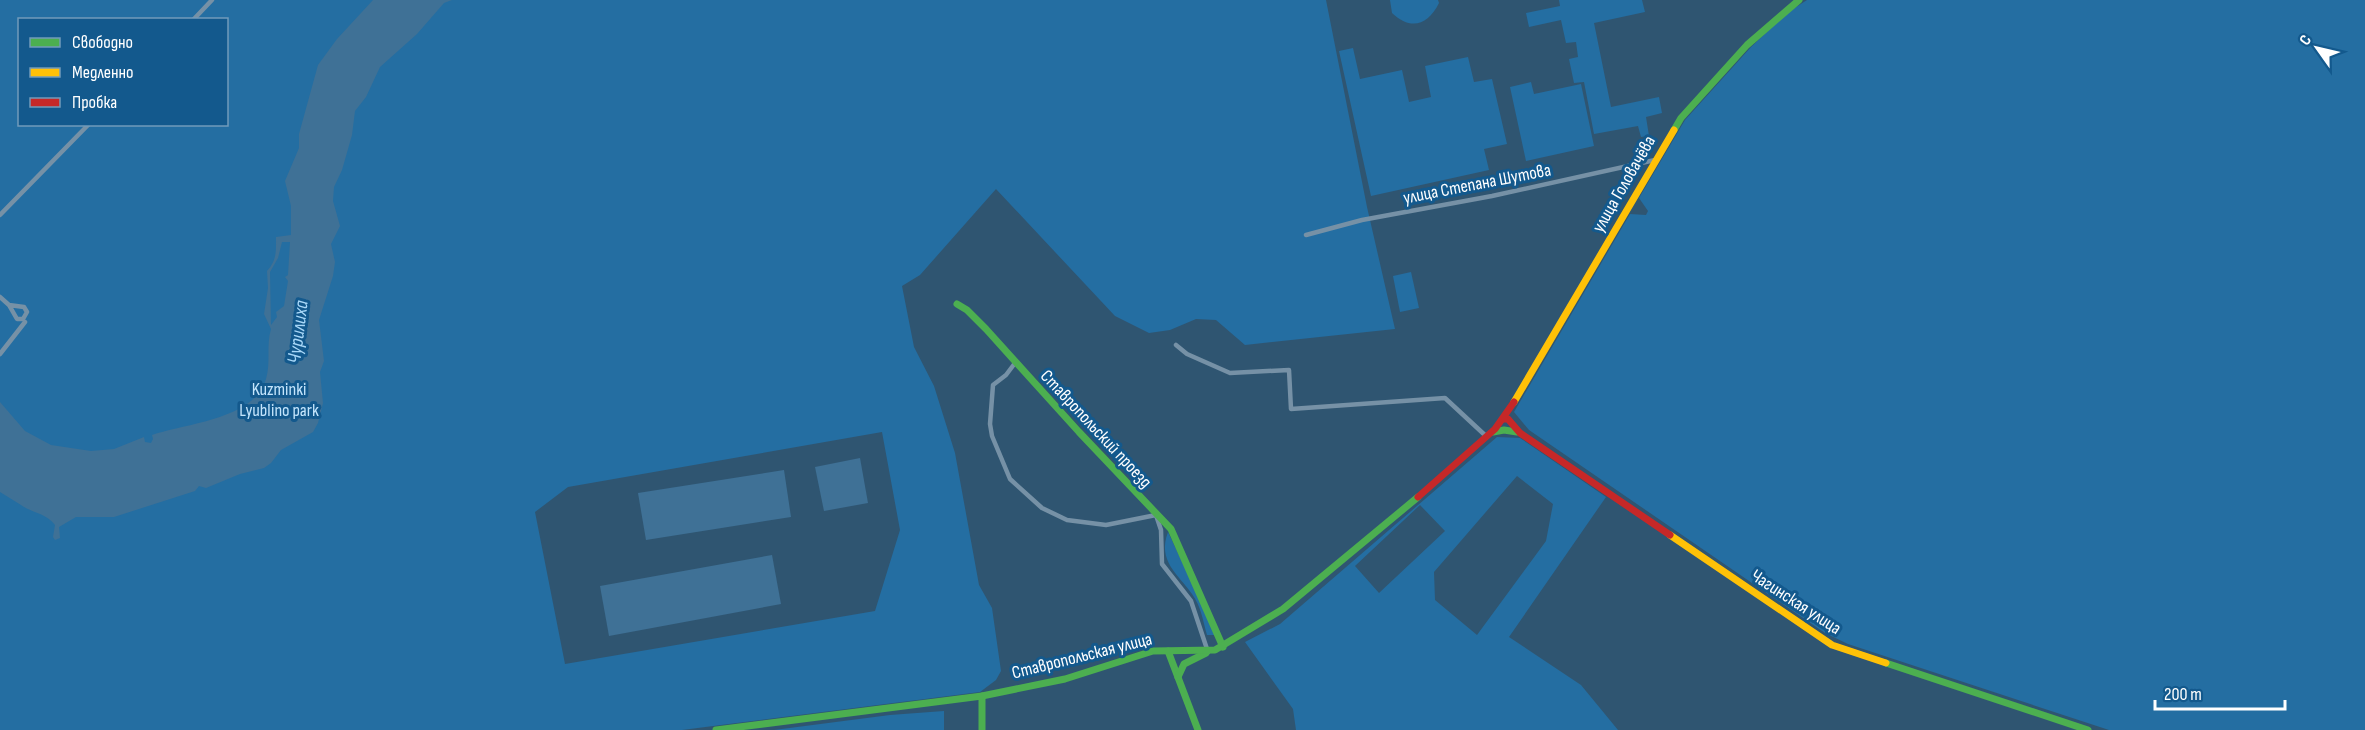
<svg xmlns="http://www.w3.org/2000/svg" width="2365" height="730" font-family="'Sofia Sans Condensed',sans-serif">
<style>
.green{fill:#246ea2;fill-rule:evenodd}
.water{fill:#3f7196;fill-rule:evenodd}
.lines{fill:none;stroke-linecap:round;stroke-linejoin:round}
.street{stroke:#7691a6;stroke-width:4.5}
.fast{stroke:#4caf50;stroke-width:7}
.slow{stroke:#ffc107;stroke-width:7}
.jam{stroke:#c62828;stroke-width:7}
.labels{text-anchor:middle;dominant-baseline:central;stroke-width:6;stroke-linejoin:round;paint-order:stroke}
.street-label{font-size:18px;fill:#fff;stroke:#13598d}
.park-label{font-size:18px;fill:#c4e5fc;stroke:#13598d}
.water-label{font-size:20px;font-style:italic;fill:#a9d8f8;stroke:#13598d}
</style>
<rect width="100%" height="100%" fill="#2f5571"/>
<g class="green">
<path d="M0 0H1326L1367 207 1395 329 1245 345 1216 320 1196 319 1170 330 1149 333 1115 316 996 189 920 275 902 286 914 347 934 386 955 453 979 585 992 608 1001 671 996 680 980 692 682 730H0ZM20 20H226V124H20ZM882 432 900 530 875 611 565 664 535 512 568 487Z"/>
<path d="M1390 0H1438L1439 3C1428 25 1411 31 1392 13Z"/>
<path d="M1559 0H1642L1645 12 1594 23 1611 107 1659 97 1662 113 1646 117 1649 136 1641 137 1638 126 1594 134 1584 82 1574 83 1569 59 1578 57 1576 42 1566 43 1561 20 1529 27 1526 13 1560 6Z"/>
<path d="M1807 0H2365V730H2109L1848 644 1825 633 1529 430 1514 412 1630 214 1646 215 1648 211 1639 198 1685 120 1751 47 1787 13Z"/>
<path d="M1353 48 1360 79 1402 70 1409 102 1431 97 1425 66 1468 57 1474 82 1492 79 1507 144 1484 149 1489 170 1371 196 1339 51Z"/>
<path d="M1531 82 1534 94 1581 84 1594 146 1526 161 1510 87Z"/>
<path d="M1411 272 1419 308 1400 312 1393 276Z"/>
<path d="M1497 437 1520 438 1606 497 1509 637 1581 685 1618 730H1296L1293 709 1245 642 1280 624ZM1517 476 1553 504 1546 541 1477 635 1435 600 1434 572ZM1420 505 1445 531 1379 593 1355 566Z"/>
<path d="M1168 532 1217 635H1207C1203 621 1201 606 1192 594 1178 574 1157 561 1168 532Z"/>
<path d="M944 711V730H774L890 715Z"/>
</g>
<g class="water">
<path d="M373 0H452L444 3 417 34 380 67 366 97 355 111 352 135 342 170 334 187 333 201 340 226 331 244 335 262 333 276 319 320 324 361 320 372 323 403 318 423 313 432 281 450 271 463 264 468 240 474 206 488 199 486 195 491 114 517H76L59 527 60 538 55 540 53 537 55 525C46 513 32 513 21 505 14 501 7 496 0 492V402L25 431 51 445 91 451 114 449 144 437 145 442 151 443 153 439 152 435C184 424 256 419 266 379 271 362 266 346 271 329L264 314 268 288 267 271C277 260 276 251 276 237L291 235V206L285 181 299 148V134L318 65 337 39ZM282 242H290L288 275 285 277 288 281 284 306 276 312 277 317 271 325 270 272 278 258Z"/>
<path d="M860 458 868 503 824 511 815 467Z"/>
<path d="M784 470 791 517 646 540 638 493Z"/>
<path d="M772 555 781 604 609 636 600 586Z"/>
</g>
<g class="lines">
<g class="street">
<path d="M193 20 212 0"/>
<path d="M0 215 89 124"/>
<path d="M1306 235 1362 220 1492 196 1655 160"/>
<path d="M0 297 9 305 17 319H23L27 312 24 307 9 305"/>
<path d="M1176 345 1187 354 1230 373 1289 370 1291 409 1445 398 1487 437"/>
<path d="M0 354 25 322"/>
<path d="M1015 363 1006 375 993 385 990 424 992 436 1010 479 1042 508 1067 520 1106 525 1156 515 1161 530 1162 564 1191 601 1208 652"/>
</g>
<g class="fast">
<path d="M1674 130 1681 118 1747 45 1799 0"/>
<path d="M957 304 967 310 986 329 1079 432 1171 529 1223 647"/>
<path d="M1493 432 1504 430 1517 432"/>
<path d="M1168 651 1198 730"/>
<path d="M1886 663 2088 730"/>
<path d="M1178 677 1184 664 1206 653"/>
<path d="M982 696V730"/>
<path d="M716 730 982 696 1065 679 1153 651 1215 650 1283 609 1418 497"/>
</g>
<g class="slow">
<path d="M1514 402 1674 130"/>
<path d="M1670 535 1832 645 1886 663"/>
</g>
<g class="jam">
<path d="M1503 419H1508L1520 433 1670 535"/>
<path d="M1418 497 1495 429 1514 402"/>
</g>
</g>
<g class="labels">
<g class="street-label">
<text transform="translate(1477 184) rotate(-11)">улица Степана Шутова</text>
<text transform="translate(1624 184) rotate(-60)">улица Головачёва</text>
<text transform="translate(1096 429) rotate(47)">Ставропольский проезд</text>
<text transform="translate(1796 602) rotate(33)">Чагинская улица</text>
<text transform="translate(1082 656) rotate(-14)">Ставропольская улица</text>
</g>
<g class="park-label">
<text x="279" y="389">Kuzminki<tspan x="279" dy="21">Lyublino park</tspan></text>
</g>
<g class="water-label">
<text transform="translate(298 332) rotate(-83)">Чурилиха</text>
</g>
</g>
<rect x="18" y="18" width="210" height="108" fill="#13598d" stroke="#719bbb" stroke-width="1.5"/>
<rect x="30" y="38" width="30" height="9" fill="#4caf50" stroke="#719bbb" stroke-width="1.5"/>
<text x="72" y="48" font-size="18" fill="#ffffff">Свободно</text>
<rect x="30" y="68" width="30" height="9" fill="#ffc107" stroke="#719bbb" stroke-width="1.5"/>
<text x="72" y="78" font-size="18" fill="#ffffff">Медленно</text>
<rect x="30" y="98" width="30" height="9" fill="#c62828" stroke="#719bbb" stroke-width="1.5"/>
<text x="72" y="108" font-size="18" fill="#ffffff">Пробка</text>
<g transform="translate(2317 48) rotate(304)" stroke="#13598d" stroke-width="4.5" paint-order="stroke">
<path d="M0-4.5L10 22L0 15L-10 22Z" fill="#ffffff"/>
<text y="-9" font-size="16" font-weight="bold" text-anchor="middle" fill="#ffffff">С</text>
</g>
<path d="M2155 700v9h130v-9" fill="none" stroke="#ffffff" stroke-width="3"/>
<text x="2164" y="700" font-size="18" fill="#ffffff" stroke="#13598d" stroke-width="4.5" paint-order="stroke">200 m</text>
</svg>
